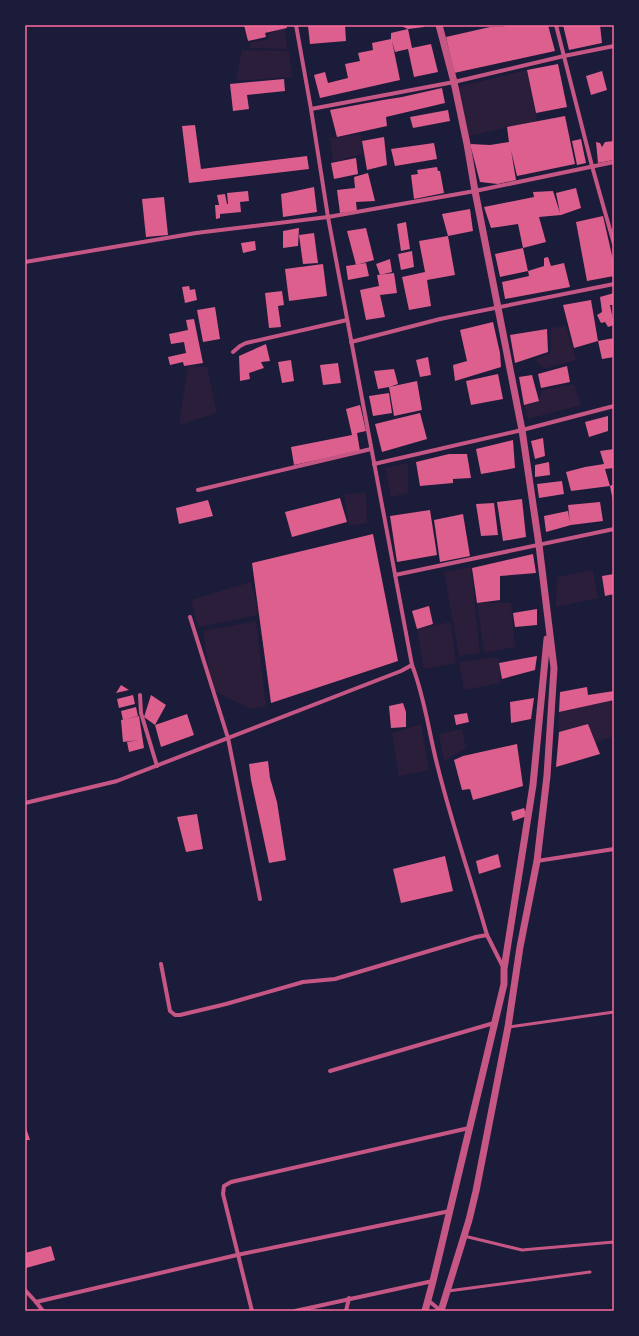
<svg xmlns="http://www.w3.org/2000/svg" width="639" height="1336" font-family="Mulish,sans-serif">
<style>
.green{fill:#2a1e3b}
.building{fill:#dd5f8e}
.lines{fill:none;stroke-linecap:round;stroke-linejoin:round}
.service{stroke:#c65784;stroke-width:3}
.minor{stroke:#c65784;stroke-width:4}
.tertiary{stroke:#c65784;stroke-width:7}
.neatline{fill:none;stroke:#ff6b9d;stroke-width:1.5}
</style>
<rect width="100%" height="100%" fill="#1b1b3a"/>
<g class="green">
<path d="M285 28 287 49 250 48V43L268 39V34Z"/>
<path d="M242 50 289 51 292 77 236 81Z"/>
<path d="M527 70 537 121 469 136 457 87Z"/>
<path d="M361 134 362 154 333 162 330 138Z"/>
<path d="M566 326 576 360 544 369 535 359 551 353V328Z"/>
<path d="M188 366 207 367 217 413 179 425Z"/>
<path d="M574 384 581 405 528 419 524 405 539 401 542 390Z"/>
<path d="M408 463V493L391 497 385 468Z"/>
<path d="M366 492 367 523 349 526 344 495Z"/>
<path d="M471 567 480 653 459 656 444 572Z"/>
<path d="M593 570 598 598 556 607 557 577Z"/>
<path d="M251 582 259 615 198 627 191 600Z"/>
<path d="M477 603H511L515 647 484 653Z"/>
<path d="M256 621 266 706 251 709 212 690 203 631Z"/>
<path d="M451 622 456 663 424 669 417 629Z"/>
<path d="M498 657 501 683 464 690 459 662Z"/>
<path d="M614 700V736L595 742 588 724 559 732V712Z"/>
<path d="M421 724 429 770 399 776 392 733Z"/>
<path d="M462 729 466 748 444 761 439 734Z"/>
</g>
<g class="building">
<path d="M244 25H286L287 28 265 33 266 37 248 41Z"/>
<path d="M315 25H345L346 41 310 44 308 26Z"/>
<path d="M399 25H424V27L408 29Z"/>
<path d="M509 25H548L555 51 454 73 446 37 490 27H503Z"/>
<path d="M563 25H584V26L600 25 602 43 569 50Z"/>
<path d="M408 29 412 48 431 44 438 72 414 77 408 49 395 52 392 41 400 80 320 98 314 75 325 72 328 83 348 78 345 64 360 61 358 53 373 50 372 43 391 39V33Z"/>
<path d="M558 64 567 107 536 113 527 70Z"/>
<path d="M602 71 607 90 591 95 586 76Z"/>
<path d="M284 79 285 91 247 95 249 109 233 111 230 84Z"/>
<path d="M442 88 445 103 386 117 387 126 337 137 330 110 383 100 402 97Z"/>
<path d="M448 110 450 121 413 128 410 117Z"/>
<path d="M565 116 575 164 517 176 511 150 516 180 498 184 480 182 470 144 490 145 509 142 507 127Z"/>
<path d="M195 125 201 169 307 156 309 169 189 183 182 126Z"/>
<path d="M384 137 387 165 367 170 362 141Z"/>
<path d="M581 139 586 163 577 165 572 141Z"/>
<path d="M614 141V160L598 163 596 142 600 143 602 147 605 142Z"/>
<path d="M434 143 437 159 395 166 391 149Z"/>
<path d="M356 158 358 174 334 179 331 163Z"/>
<path d="M437 167 438 171H440L444 193 414 199 411 175 418 174 417 170Z"/>
<path d="M368 173 375 201 356 202 357 211 340 213 337 190 355 188 354 177Z"/>
<path d="M314 187 317 212 283 217 281 194Z"/>
<path d="M576 188 581 208 561 215 539 217 546 242 523 248 518 224 491 228 484 207 534 197 533 192 553 191 560 213 556 193Z"/>
<path d="M248 191 249 201 240 202 241 212 220 214V218L216 219 215 205H219L217 195 225 194 227 204H228L227 193Z"/>
<path d="M164 197 168 235 146 237 142 199Z"/>
<path d="M470 209 473 231 448 236 442 214Z"/>
<path d="M603 216 614 264V276L587 281 576 222Z"/>
<path d="M406 222 410 249 401 251 397 224Z"/>
<path d="M299 228 298 246 283 248V231Z"/>
<path d="M366 228 374 260 356 265 347 231Z"/>
<path d="M314 233 318 263 303 264 299 235Z"/>
<path d="M448 236 455 275 427 280 431 306 409 310 402 277 425 272 419 241Z"/>
<path d="M255 241 256 250 243 253 241 243Z"/>
<path d="M523 248 528 271 500 277 495 254Z"/>
<path d="M412 251 414 267 401 270 398 254Z"/>
<path d="M548 257 551 266 564 263 570 287 505 299 502 282 529 276 528 271 544 266V258Z"/>
<path d="M390 259 392 272 380 275 376 264Z"/>
<path d="M366 263 369 276 348 280 346 266Z"/>
<path d="M323 264 327 296 289 301 285 269Z"/>
<path d="M394 273 397 293 380 295 385 317 366 320 360 290 379 286 377 275Z"/>
<path d="M189 286 190 290 195 289 197 300 185 303 182 287Z"/>
<path d="M282 291 284 305 278 306 281 327 269 328 265 293Z"/>
<path d="M614 293V305H610L614 325 608 327 605 322 601 323 597 315 602 312 600 297Z"/>
<path d="M591 300 598 341 614 338V357L602 359 598 341 574 348 563 305Z"/>
<path d="M215 307 220 339 203 342 197 310Z"/>
<path d="M194 319 203 363 184 366 183 362 170 365 168 357 186 353 184 342 171 344 169 334 188 330 186 320Z"/>
<path d="M493 322 500 353 501 367 455 381 453 365 467 361 460 330Z"/>
<path d="M547 329 548 352 515 363 510 335Z"/>
<path d="M266 344 270 361 261 362 264 368 249 373 250 379 240 381 239 356Z"/>
<path d="M428 357 431 375 420 377 416 360Z"/>
<path d="M291 360 294 381 282 383 278 362Z"/>
<path d="M338 363 341 383 323 385 320 365Z"/>
<path d="M567 366 570 382 541 388 538 374Z"/>
<path d="M394 369 398 384 389 387 417 381 422 410 394 416 389 387 378 389 374 371Z"/>
<path d="M498 374 503 399 471 405 466 381Z"/>
<path d="M532 375 539 401 524 405 519 377Z"/>
<path d="M389 393 392 413 373 416 369 396Z"/>
<path d="M360 405 366 431 357 433 360 451 294 465 291 447 352 435 346 409Z"/>
<path d="M420 413 427 439 382 452 375 424Z"/>
<path d="M608 416V431L589 437 585 422Z"/>
<path d="M543 438 545 456 535 459 531 441Z"/>
<path d="M513 440 515 468 481 474 476 449Z"/>
<path d="M614 449V468L605 469 610 486 571 491 566 472 585 467 604 464 600 451Z"/>
<path d="M449 454H467L471 478 453 479V483L420 486 416 462Z"/>
<path d="M549 462 550 475 535 477V465Z"/>
<path d="M562 481 564 494 539 498 537 484Z"/>
<path d="M614 484V501H613L610 486Z"/>
<path d="M340 498 347 522 292 537 285 512Z"/>
<path d="M522 499 526 537 503 541 497 502Z"/>
<path d="M208 500 213 516 179 524 176 508Z"/>
<path d="M600 502 603 521 571 525 546 532 544 516 568 511 570 523 568 505Z"/>
<path d="M494 503 498 535 481 536 476 504Z"/>
<path d="M430 510 437 555 397 562 390 516Z"/>
<path d="M463 514 470 556 440 562 434 520Z"/>
<path d="M373 534 398 661 271 703 252 563Z"/>
<path d="M533 554 536 573 500 576V600L477 603 472 568Z"/>
<path d="M614 574V594L605 596 602 576Z"/>
<path d="M429 606 433 624 417 629 412 611Z"/>
<path d="M537 609V625L515 627 513 613Z"/>
<path d="M537 656 535 670 502 679 499 663Z"/>
<path d="M121 685 129 690 116 693Z"/>
<path d="M587 687 588 695 614 691V700L559 712 560 692Z"/>
<path d="M133 695 135 704 119 708 117 699Z"/>
<path d="M151 695 166 705 155 725 187 714 194 735 161 747 155 725 144 717Z"/>
<path d="M534 698 531 719 511 723 510 702Z"/>
<path d="M403 703 406 712V727L391 728 389 706Z"/>
<path d="M136 707 138 716 123 720 121 711Z"/>
<path d="M467 713 469 722 456 725 454 715Z"/>
<path d="M139 716 144 748 129 752 127 742 139 740 123 742 121 720Z"/>
<path d="M588 724 600 754 556 767 559 732Z"/>
<path d="M517 744 523 786 473 800 470 789 462 790 454 760 463 756Z"/>
<path d="M268 761 270 778 277 802 286 860 269 863 251 780 249 764Z"/>
<path d="M524 808 527 816 513 821 511 812Z"/>
<path d="M197 814 203 849 186 852 177 817Z"/>
<path d="M498 854 501 867 479 874 476 861Z"/>
<path d="M445 856 453 891 401 903 393 869Z"/>
<path d="M25 1125 30 1140H25Z"/>
<path d="M51 1246 55 1260 26 1268 25 1253Z"/>
</g>
<g class="lines">
<g class="service">
<path d="M509 1027 614 1012"/>
<path d="M464 1236 522 1250 614 1242"/>
<path d="M448 1291 590 1272"/>
</g>
<g class="minor">
<path d="M296 25 311 109 328 217 412 665C425 698 429 734 438 768 452 824 471 879 487 935"/>
<path d="M556 25 592 166 614 244"/>
<path d="M311 109 454 82 564 56 614 46"/>
<path d="M25 262 196 233 328 217 475 191 614 162"/>
<path d="M351 342 440 319 614 284"/>
<path d="M233 352 240 346 246 343 347 320"/>
<path d="M374 464 522 430 614 406"/>
<path d="M198 490 371 449"/>
<path d="M395 575 614 529"/>
<path d="M190 617 228 738 260 899"/>
<path d="M140 695 141 713 157 766"/>
<path d="M25 803 117 781 401 671 412 665"/>
<path d="M537 861 614 849"/>
<path d="M161 964 170 1011 175 1015H180L226 1004 303 982 335 979 476 937 487 935 503 967"/>
<path d="M330 1071 494 1023"/>
<path d="M25 1290 36 1302 43 1311"/>
<path d="M429 1301 441 1311"/>
<path d="M36 1302 237 1255 450 1211"/>
<path d="M252 1311 223 1194 224 1186 231 1182 469 1128"/>
<path d="M295 1311 433 1281"/>
<path d="M346 1311 349 1298"/>
</g>
<g class="tertiary">
<path d="M439 25 454 82 467 144 475 191 522 430 539 545 554 668 547 776 537 861 520 947 508 1027 476 1191 469 1220 441 1311"/>
<path d="M425 1311 433 1281 504 984V969L533 785 547 639"/>
</g>
</g>
<rect width="639" height="1336" fill="none" stroke="#1b1b3a" stroke-width="52"/>
<rect x="26" y="26" width="587" height="1284" class="neatline"/>
</svg>
